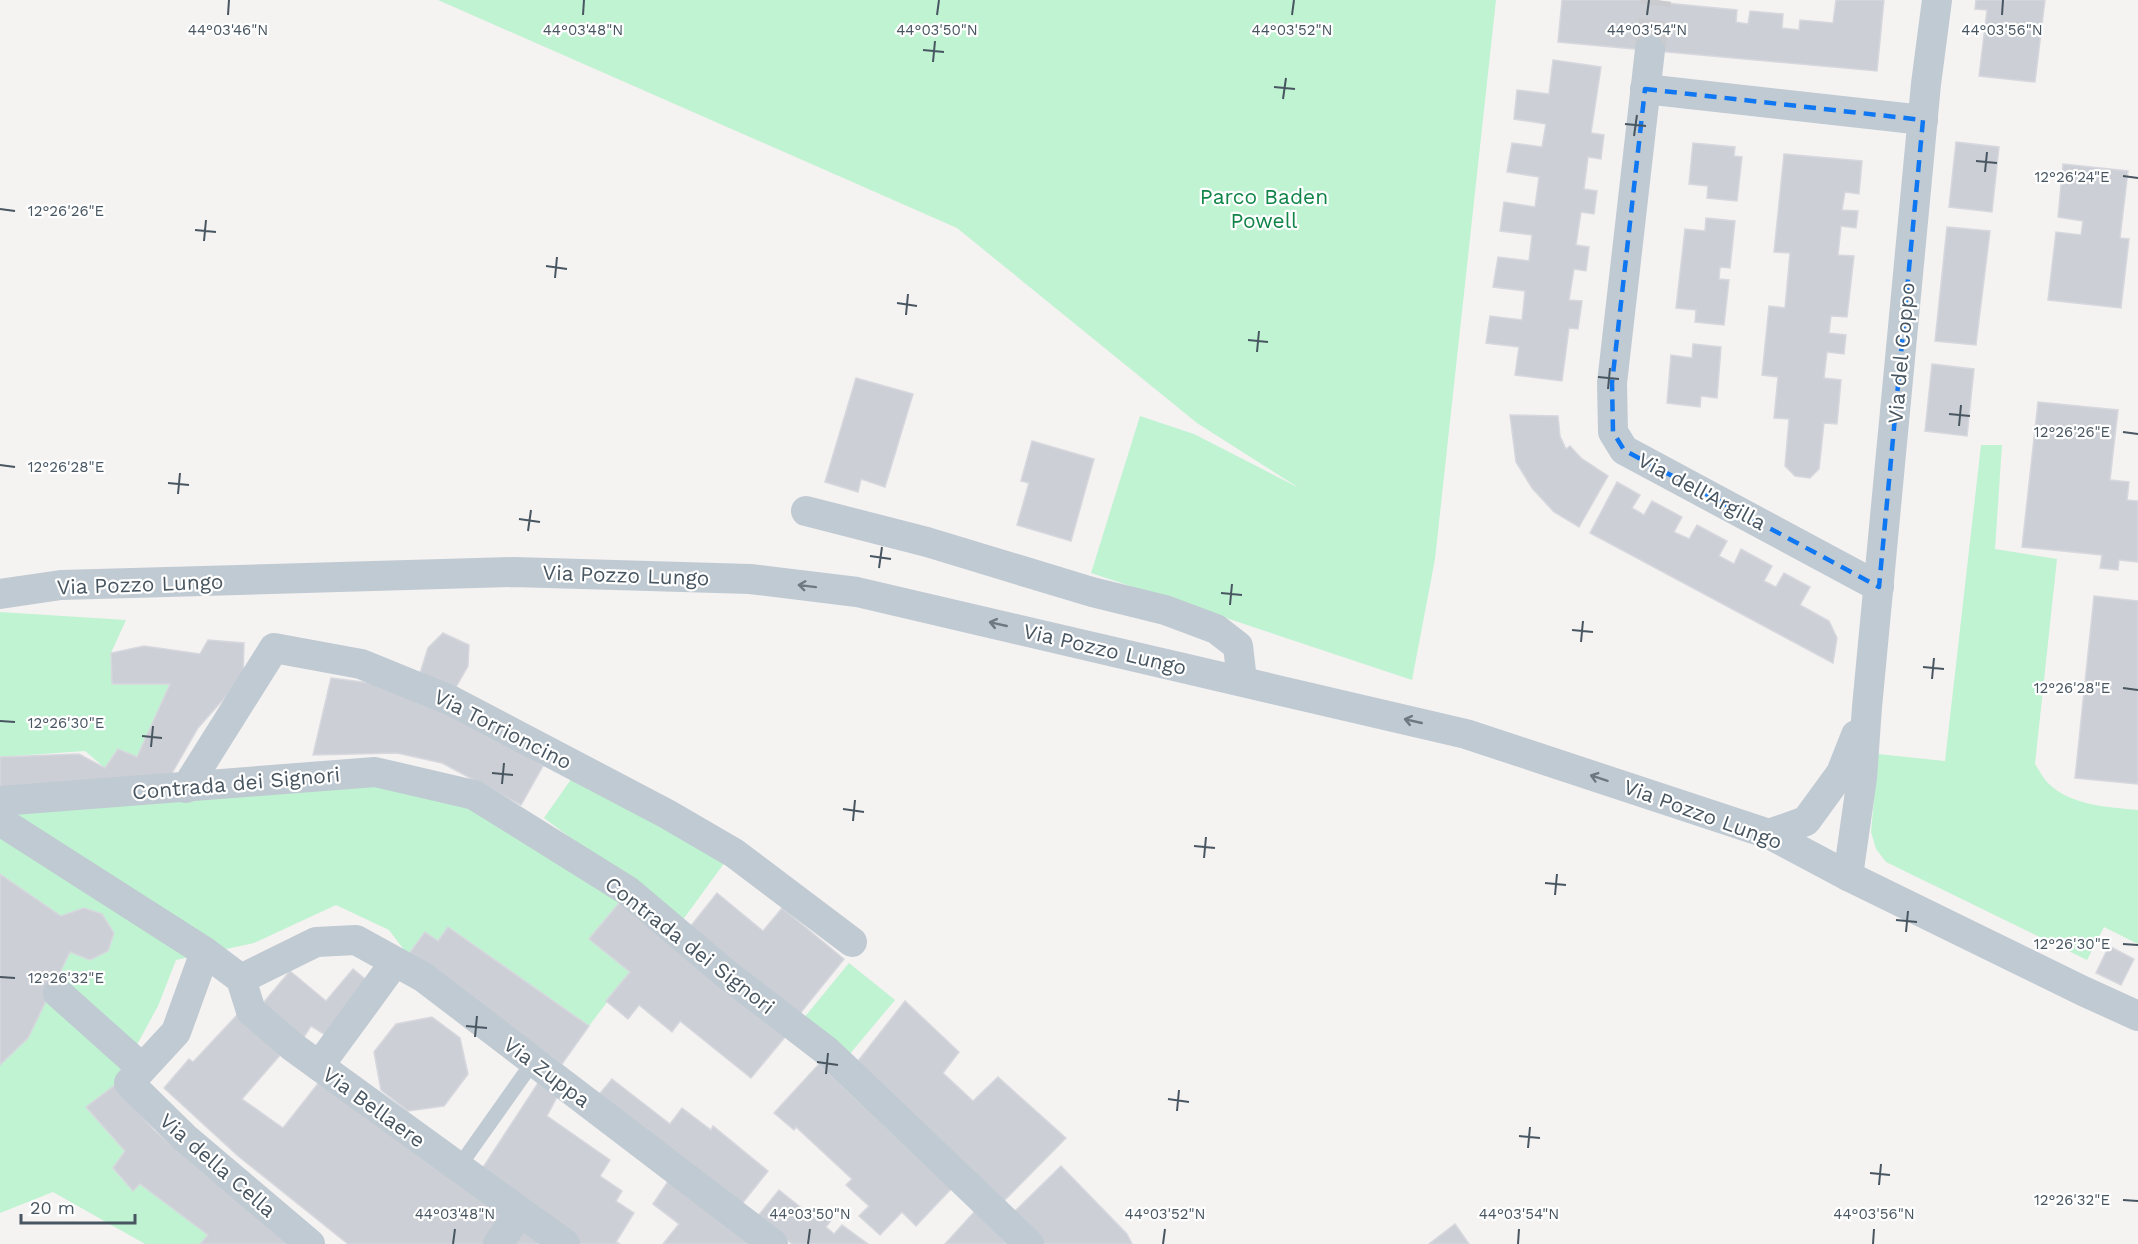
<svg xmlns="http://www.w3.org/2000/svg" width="2138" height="1244" font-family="'Work Sans',sans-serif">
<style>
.green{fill:#c0f3d2}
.building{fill:#cccfd5;stroke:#d6d8de;stroke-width:1.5}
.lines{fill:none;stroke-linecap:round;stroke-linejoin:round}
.street-tunnel{stroke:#cacbce;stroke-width:30;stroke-dasharray:30 15;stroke-linecap:butt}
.lane{stroke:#c0cad2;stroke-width:15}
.street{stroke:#c0cad2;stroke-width:30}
.oneway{stroke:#6c7983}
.marked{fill:none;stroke:#0f77f2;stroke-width:4.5;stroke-dasharray:12 8;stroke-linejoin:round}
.ticks{fill:none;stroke:#485661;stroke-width:2}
.labels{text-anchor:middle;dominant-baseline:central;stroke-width:4.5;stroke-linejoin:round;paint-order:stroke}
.park-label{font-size:21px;fill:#118548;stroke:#fff}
.street-label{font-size:21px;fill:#485661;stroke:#fff}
.ticks-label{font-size:15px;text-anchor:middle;fill:#485661;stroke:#fff;stroke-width:4.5;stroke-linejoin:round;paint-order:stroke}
</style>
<rect width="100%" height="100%" fill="#f5f2f2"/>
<g class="green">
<path d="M438 0H1496L1435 559 1412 680 1091 573 1140 416 1194 434 1299 488 1197 423 957 228Z"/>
<path d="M1981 445H2002L1995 549 2057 559 2035 764C2039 770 2043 778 2048 783 2071 806 2108 807 2138 810V944L2104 927 2087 960 1886 862 1876 849 1871 832 1878 754 1945 761Z"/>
<path d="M0 612 126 620 111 653 112 684H170L137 757 118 749 105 768 85 751 0 757Z"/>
<path d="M375 772 474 795 625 896 590 939 630 972 589 1026 448 927 438 941 425 932 408 955 389 930 336 905 254 943 176 960 158 1006 115 1085 125 1151 113 1169 133 1191 140 1184 208 1235 200 1244H145L53 1192 0 1213V801Z"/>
<path d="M572 778 725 862 682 921 544 818Z"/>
<path d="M849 963 895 1000 849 1055 803 1019Z"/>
</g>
<g class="building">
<path d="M1562 0H1656L1666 3 1737 10 1736 22 1748 24 1750 11 1783 14 1782 28 1799 30 1800 20 1833 23 1836 0H1884L1877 71 1558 42Z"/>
<path d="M1976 0H2045L2035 82 1979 76 1987 10 1975 9Z"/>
<path d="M1553 60 1601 67 1591 133 1604 135 1601 159 1588 157 1584 189 1597 191 1594 214 1581 212 1576 245 1589 247 1586 271 1574 269 1569 300 1582 301 1578 329 1569 328 1562 381 1515 375 1519 347 1486 343 1490 316 1522 320 1525 291 1493 287 1498 257 1529 261 1532 235 1500 231 1504 202 1535 207 1539 177 1507 172 1512 143 1542 147 1546 124 1514 119 1517 90 1549 94Z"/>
<path d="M1956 142 1999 147 1992 212 1949 207Z"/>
<path d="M1693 143 1735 147 1734 156 1742 157 1737 201 1707 198 1708 186 1689 184Z"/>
<path d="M1784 154 1862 161 1859 194 1845 192 1842 210 1858 211 1856 228 1841 226 1838 255 1854 256 1847 317 1831 316 1829 333 1846 335 1844 354 1827 352 1824 378 1841 380 1837 424 1824 423 1819 469 1810 478 1795 476 1785 466 1789 419 1774 418 1778 377 1762 375 1769 306 1785 308 1790 253 1774 252Z"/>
<path d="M2063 164 2128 171 2120 238 2129 239 2121 308 2048 300 2056 232 2081 235 2083 221 2058 217Z"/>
<path d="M1706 218 1735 221 1730 268 1720 267 1719 279 1729 280 1724 325 1695 322 1696 310 1676 308 1685 229 1705 231Z"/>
<path d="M1947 227 1990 231 1976 345 1935 341Z"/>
<path d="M1693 344 1721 347 1717 398 1701 396 1700 407 1667 403 1671 355 1692 358Z"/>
<path d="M1932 364 1974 369 1967 436 1925 431Z"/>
<path d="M856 378 913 394 885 487 861 479 858 492 825 482Z"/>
<path d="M2038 402 2118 410 2110 480 2129 482 2127 500 2138 501V562L2119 560 2118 570 2100 568 2102 555 2022 547Z"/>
<path d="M1510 415 1558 416 1560 436 1566 449 1570 446 1581 458 1608 476 1579 527 1554 512 1532 488 1516 462Z"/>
<path d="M1032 441 1094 459 1071 541 1017 525 1029 483 1021 481Z"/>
<path d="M1617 482 1640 495 1632 508 1644 515 1652 501 1682 517 1674 532 1689 539 1697 525 1727 541 1719 556 1734 564 1741 549 1772 566 1764 581 1776 587 1784 573 1810 587 1800 605 1829 621 1837 638 1833 663 1590 533Z"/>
<path d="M2094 596 2138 601V784L2075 778Z"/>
<path d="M443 633 469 645 468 666 456 687 418 680 428 648Z"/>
<path d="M208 640 244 643 243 677 198 728 168 780 0 793V757L79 754 105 768 118 749 137 757 170 684H112L111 653 144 646 200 654Z"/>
<path d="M331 678 386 685 464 717 543 766 521 805 442 763 397 753 313 755Z"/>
<path d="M0 874 61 916 84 908 102 914 114 933 108 951 90 960 70 952 28 1038 0 1065Z"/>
<path d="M717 893 763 931 782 908 844 959 798 1016 690 927Z"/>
<path d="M625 896 790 1031 751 1078 680 1021 672 1032 639 1005 628 1019 606 1001 630 972 589 939Z"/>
<path d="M448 927 589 1026 562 1064 408 955 425 932 438 941Z"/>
<path d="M2109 946 2134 959 2121 985 2096 973Z"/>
<path d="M353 969 371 984 332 1039 311 1026 300 1043 259 1008 290 971 326 1001Z"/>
<path d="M905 1001 959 1052 943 1073 973 1101 998 1077 1066 1138 999 1206 858 1061Z"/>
<path d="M238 1014 282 1053 242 1099 283 1128 320 1081 506 1216 487 1244H348L238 1156 164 1088 189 1059 193 1062Z"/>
<path d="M432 1017 460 1038 468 1074 444 1106 408 1111 381 1090 374 1052 396 1024Z"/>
<path d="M819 1064 951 1189 916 1226 902 1212 880 1235 859 1216 869 1206 846 1185 852 1179 796 1127 794 1130 774 1113Z"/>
<path d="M612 1079 670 1124 682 1108 711 1130 713 1126 768 1171 738 1209 597 1097Z"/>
<path d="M538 1083 557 1097 547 1116 610 1160 600 1176 622 1191 616 1201 634 1213 616 1242 620 1244H575L478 1175Z"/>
<path d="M115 1085 154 1130 205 1174 295 1244H200L208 1235 140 1184 133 1191 113 1168 125 1151 86 1107Z"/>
<path d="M1061 1166 1127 1234 1132 1244H1040L1012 1214Z"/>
<path d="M669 1180 753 1244H663L679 1224 653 1204Z"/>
<path d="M779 1190 814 1218 821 1210 832 1219 826 1227 834 1234 842 1225 868 1244H792L758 1216Z"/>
<path d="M975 1211 1008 1244H945Z"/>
<path d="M522 1218 559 1244H504Z"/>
<path d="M1455 1224 1469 1244H1429Z"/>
</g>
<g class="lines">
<path class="street-tunnel" d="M1650 50 1656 0"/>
<path class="lane" d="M458 1168 533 1062"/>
<g class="street">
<path d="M1650 50 1612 383 1613 432 1624 450 1879 587"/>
<path d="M1645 89 1923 120"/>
<path d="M806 511 927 542 1092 592 1165 610 1216 629 1238 646 1242 680"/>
<path d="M0 594 61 585 514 572 750 579 857 592 1466 734 1769 834 1848 876 2083 991 2138 1016"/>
<path d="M186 788 274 648 361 664 452 701 667 814 734 853 852 942"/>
<path d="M0 801 375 772 474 795 628 891 725 973 828 1052 1029 1244"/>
<path d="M0 821 205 952 241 979 251 1011 293 1047 565 1244"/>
<path d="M1769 834 1806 821 1841 773 1856 735"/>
<path d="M1848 876 1862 778 1867 707 1926 84 1937 0"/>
<path d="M205 952 176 1032 129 1083 185 1138 310 1244"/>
<path d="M241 979 316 942 356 940 423 977 773 1244"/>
<path d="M58 993 142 1068"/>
<path d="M319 1066 395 962"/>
<path d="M498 1244 520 1212"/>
</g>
</g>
<defs><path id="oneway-shaft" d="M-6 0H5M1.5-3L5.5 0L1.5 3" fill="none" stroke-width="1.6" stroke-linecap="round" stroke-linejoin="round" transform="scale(1.5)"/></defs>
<g class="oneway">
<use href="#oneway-shaft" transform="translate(807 586) rotate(-173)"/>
<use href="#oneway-shaft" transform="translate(998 624) rotate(-167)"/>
<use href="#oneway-shaft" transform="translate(1413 721) rotate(-167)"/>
<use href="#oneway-shaft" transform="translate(1599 778) rotate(-162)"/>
</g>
<path class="marked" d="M1645 89 1923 120 1879 587 1624 450 1613 432 1612 383Z"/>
<path class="ticks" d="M228 15 229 0M583 15 584 0M937 15 939 0M1292 15 1294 0M1647 15 1649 0M2002 15 2003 0M923 50 944 52M933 62 935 41M1274 87 1295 89M1283 99 1286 78M1625 124 1646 126M1634 136 1637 115M1976 161 1997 163M1985 172 1987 152M2123 176 2138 178M0 209 15 211M195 230 216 232M204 241 206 220M546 266 567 269M555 278 557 257M897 303 917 306M906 315 908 294M1248 340 1268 342M1257 352 1259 331M1598 377 1619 379M1608 389 1610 368M1949 414 1970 416M1959 426 1961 405M2123 432 2138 434M0 465 15 467M168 483 189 485M178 494 180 473M519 519 540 522M528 531 531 510M870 556 891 559M879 568 882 547M1221 593 1242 595M1230 605 1232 584M1572 630 1593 632M1581 642 1583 621M1923 667 1944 669M1932 679 1934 658M2123 688 2138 690M0 721 15 722M142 736 162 738M151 747 153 726M492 773 513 775M502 784 504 763M843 809 864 812M853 821 855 800M1194 846 1215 848M1204 858 1206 837M1545 883 1566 885M1555 895 1557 874M1896 920 1917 922M1906 932 1908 911M2123 944 2138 945M0 977 15 978M466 1026 487 1028M475 1037 477 1016M817 1062 838 1065M826 1074 828 1053M1168 1099 1189 1102M1177 1111 1179 1090M1519 1136 1540 1138M1528 1148 1530 1127M1870 1173 1890 1175M1879 1185 1881 1164M2123 1200 2138 1201M453 1244 455 1229M808 1244 810 1229M1163 1244 1165 1229M1518 1244 1519 1229M1873 1244 1874 1229"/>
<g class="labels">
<g class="park-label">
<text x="1264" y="196">Parco Baden<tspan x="1264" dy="24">Powell</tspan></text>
</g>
<g class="street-label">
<text transform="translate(1901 353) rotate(-85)">Via del Coppo</text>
<text transform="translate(1702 491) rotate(28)">Via dell'Argilla</text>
<text transform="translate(626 575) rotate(2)">Via Pozzo Lungo</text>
<text transform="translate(140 584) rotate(-2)">Via Pozzo Lungo</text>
<text transform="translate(1105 649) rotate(13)">Via Pozzo Lungo</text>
<text transform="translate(503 729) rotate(27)">Via Torrioncino</text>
<text transform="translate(236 783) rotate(-5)">Contrada dei Signori</text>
<text transform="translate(1703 814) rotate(20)">Via Pozzo Lungo</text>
<text transform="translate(690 945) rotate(38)">Contrada dei Signori</text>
<text transform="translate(547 1072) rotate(37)">Via Zuppa</text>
<text transform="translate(374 1107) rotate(36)">Via Bellaere</text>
<text transform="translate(218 1165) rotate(41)">Via della Cella</text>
</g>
</g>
<g class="ticks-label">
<text x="228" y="35">44°03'46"N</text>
<text x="583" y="35">44°03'48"N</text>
<text x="937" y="35">44°03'50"N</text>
<text x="1292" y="35">44°03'52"N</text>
<text x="1647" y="35">44°03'54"N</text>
<text x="2002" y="35">44°03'56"N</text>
<text x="2072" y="182">12°26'24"E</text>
<text x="66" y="216">12°26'26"E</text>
<text x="2072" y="437">12°26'26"E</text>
<text x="66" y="472">12°26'28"E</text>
<text x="2072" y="693">12°26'28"E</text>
<text x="66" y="728">12°26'30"E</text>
<text x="2072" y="949">12°26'30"E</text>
<text x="66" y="983">12°26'32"E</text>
<text x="2072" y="1205">12°26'32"E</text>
<text x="455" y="1219">44°03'48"N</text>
<text x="810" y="1219">44°03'50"N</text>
<text x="1165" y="1219">44°03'52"N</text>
<text x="1519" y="1219">44°03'54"N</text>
<text x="1874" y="1219">44°03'56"N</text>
</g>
<path d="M21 1214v9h114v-9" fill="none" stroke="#485661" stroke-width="3"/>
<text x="30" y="1214" font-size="18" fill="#485661" stroke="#ffffff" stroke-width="4.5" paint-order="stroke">20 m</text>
</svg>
